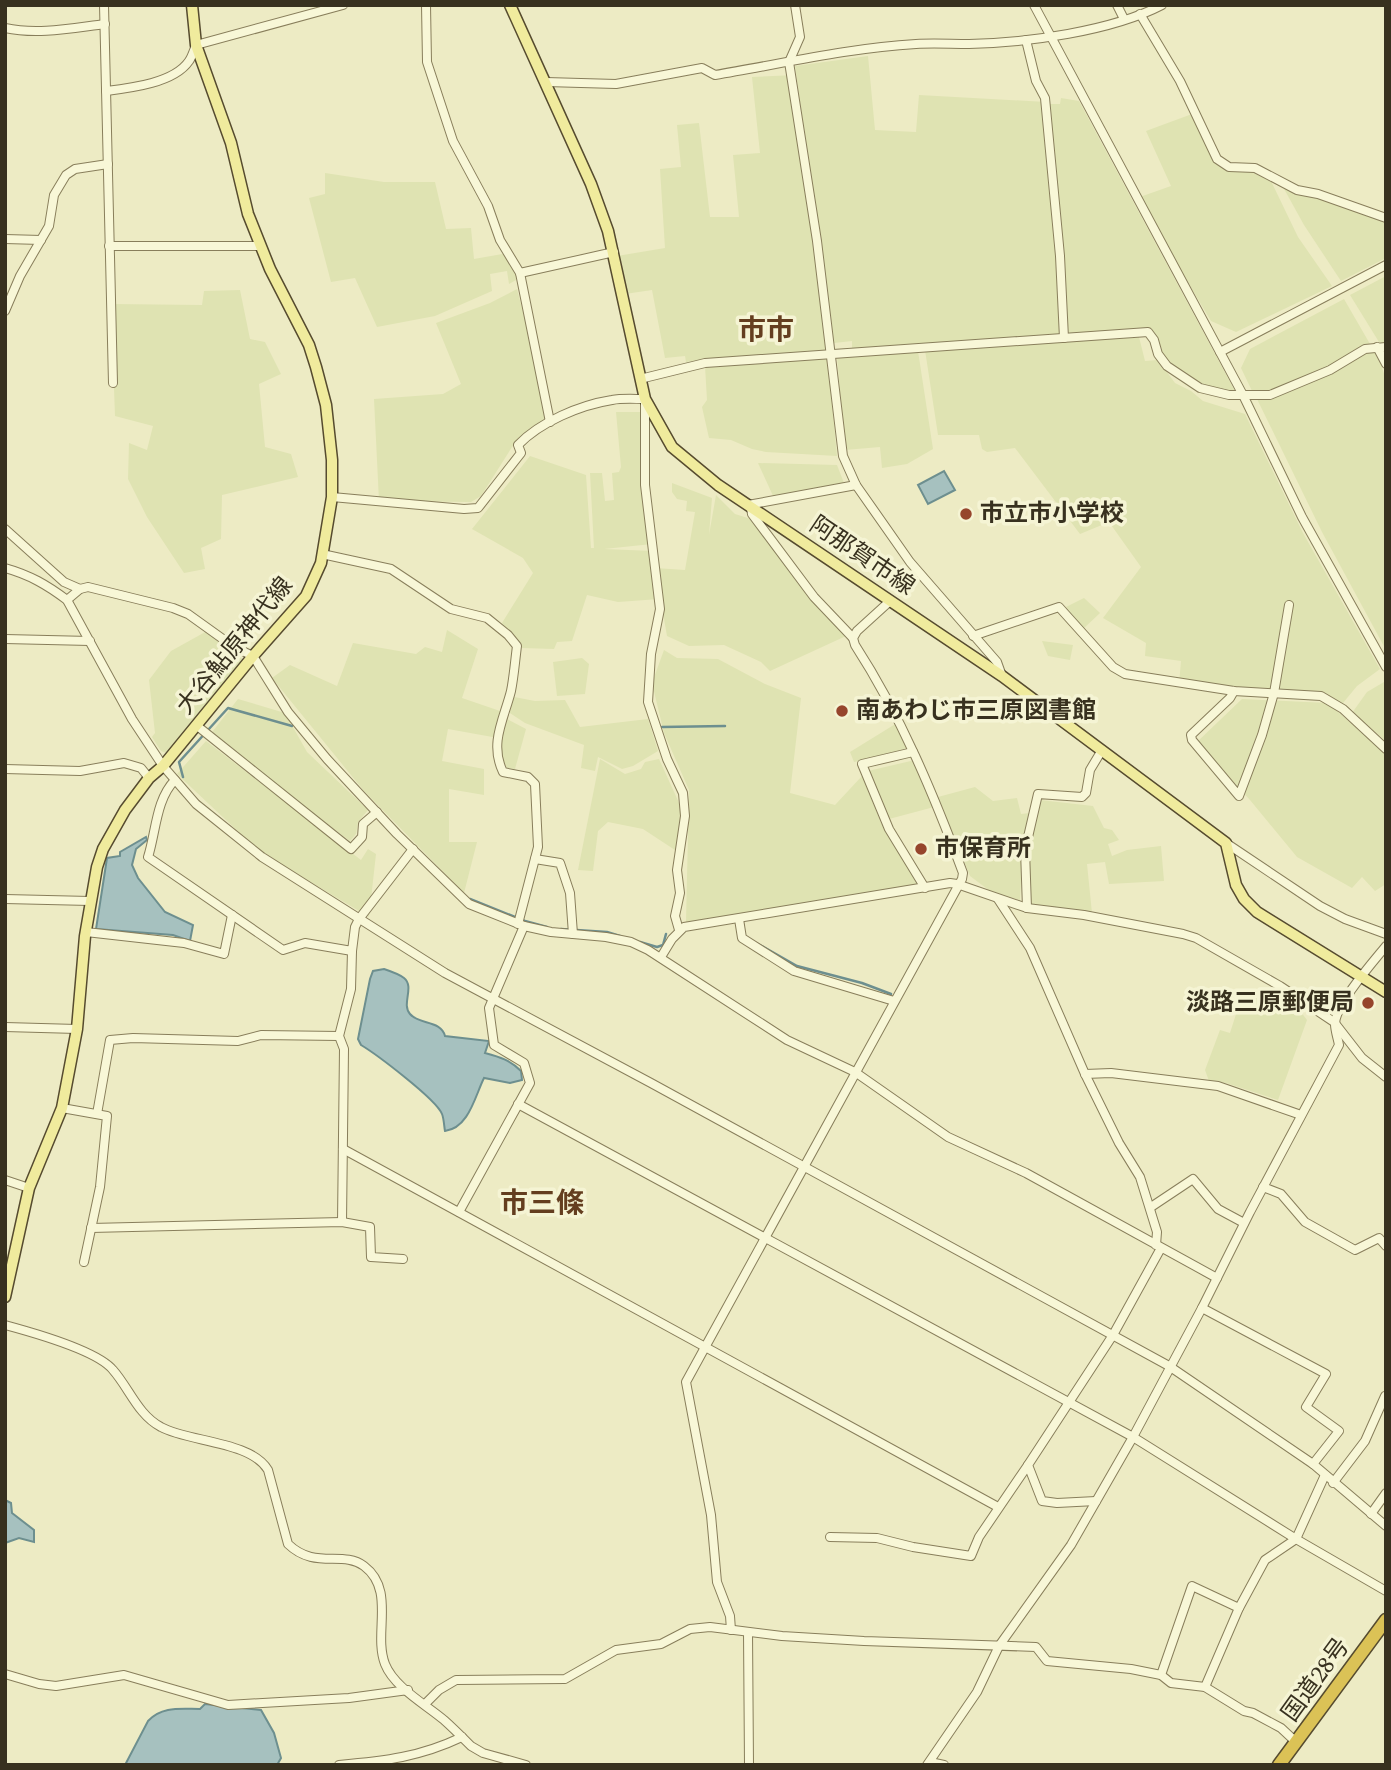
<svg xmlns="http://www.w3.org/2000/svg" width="1391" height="1770" font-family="Spectral,'Noto Sans JP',serif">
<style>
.farmland{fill:#dfe3b2}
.water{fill:#a6c1bf;stroke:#6d8f8f;stroke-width:2}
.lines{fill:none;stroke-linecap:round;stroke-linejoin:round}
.stream{stroke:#6d8f8f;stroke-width:2.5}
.minor-casing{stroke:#887e5b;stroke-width:10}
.major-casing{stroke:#564b2f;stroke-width:13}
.highway-casing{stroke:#564b2f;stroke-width:15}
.minor{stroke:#f8f7d7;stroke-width:8}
.major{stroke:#f0eb9d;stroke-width:10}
.highway{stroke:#dbc256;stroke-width:12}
.poi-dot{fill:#96452c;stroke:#f5f4d4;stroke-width:2.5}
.labels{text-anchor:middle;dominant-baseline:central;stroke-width:7;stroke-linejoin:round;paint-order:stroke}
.poi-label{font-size:24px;font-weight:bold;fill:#38311f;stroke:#f5f4d4;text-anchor:start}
.street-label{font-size:24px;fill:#38311f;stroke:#f5f4d4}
.quarter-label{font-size:28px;font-weight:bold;fill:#643e1f;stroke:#f5f4d4}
</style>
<rect width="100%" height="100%" fill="#edebc4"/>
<g class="farmland">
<path d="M868 56 875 130 916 132 919 95 1046 102 1060 335 852 349V341L834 343 795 66Z"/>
<path d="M795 75 826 351 704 359 686 362 685 356 665 358 652 290 625 294 622 263 617 256 665 248 660 169 681 167 677 125 699 123 710 217H739L733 155 760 153 752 77Z"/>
<path d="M1061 98 1079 101 1236 393 1202 386 1168 363 1149 329 1069 334 1060 256 1050 104H1060Z"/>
<path d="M1192 114 1213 160 1227 171 1251 172 1271 181 1298 237 1332 286 1236 332 1211 321 1137 198 1171 186 1146 131Z"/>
<path d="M325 173 384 182H435L446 229 471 228 474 259 508 253 518 276 516 280 509 284 507 271 490 274 492 291 435 316 377 327 355 278 331 282 309 198 325 194Z"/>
<path d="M1283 187 1386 220V258L1341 281 1304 225Z"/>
<path d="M1386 276V344L1379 342 1350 295Z"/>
<path d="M517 289 532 347 546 421 525 433 512 447 481 496 471 502 379 501 374 399 443 394 461 384 436 323 490 303Z"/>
<path d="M240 290 250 339 265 342 281 374 259 384 265 447 291 454 298 477 222 495 221 539 201 548 205 569 184 573 147 517 128 479 129 443 147 450 153 426 115 416 111 304 202 305 204 291Z"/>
<path d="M1344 299 1370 344 1356 349 1331 366 1273 390 1253 393 1241 368 1250 349Z"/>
<path d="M1139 337 1145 361 1158 360 1175 383 1191 391 1203 401 1245 414 1303 533 1380 669 1357 686 1343 703 1322 693 1179 684 1181 661 1145 656 1146 643 1103 618 1141 567 1109 522 1080 534 1015 448 987 452 982 449 979 435H938L925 350Z"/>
<path d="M918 351 933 449 907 464 882 468 880 447 845 450 837 357Z"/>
<path d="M1376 351 1386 379V650L1322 532 1257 399 1359 355Z"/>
<path d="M828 359 837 456 766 452 752 449 731 440 709 438 702 407 707 400 705 366Z"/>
<path d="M616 412H646L645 476 652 544 604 549 653 551 655 568 685 570 695 512 686 511 687 501 677 499 672 492V483L712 498 709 535 716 495 735 514 751 519 846 636 770 671 761 662 724 645 689 646 667 636 659 590V599L618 602 587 595 572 641 557 642 554 649 522 648 502 623 533 573 523 558 472 529 530 456 586 475 591 548H594L590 473H602L605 501 614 500 612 473 619 472 621 467Z"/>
<path d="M758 463 837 465 844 483 774 498Z"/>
<path d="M1084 598 1100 613 1083 629 1066 607Z"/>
<path d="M447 630 478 649 462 698 503 712 498 738 448 729 442 761 484 769V795L449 789V842H477L464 893 364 791 272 678 290 665 337 686 353 643 416 654 425 647 442 652Z"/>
<path d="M207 631 245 661 169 754 161 751 152 737 155 733 149 680 171 651Z"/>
<path d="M1042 641 1073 645 1070 660 1048 656Z"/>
<path d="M664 650 677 658 718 659 765 684 801 698 790 793 835 805 862 776 881 823 920 885 686 922 689 790 664 733 652 683Z"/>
<path d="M582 658 589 664 585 694 557 696 553 662Z"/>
<path d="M1384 682 1386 684V741L1352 713 1367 692Z"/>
<path d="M509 696 535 701 565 700 580 727 648 719 658 751 633 766 622 769 598 757 595 771 581 768 584 745 525 723 507 711Z"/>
<path d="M238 699 285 713 307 752 368 810 358 822 356 834 350 841 209 736Z"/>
<path d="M1242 699 1328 703 1386 754V884L1375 891 1362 877 1352 888 1297 857 1250 800 1197 742Z"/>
<path d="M505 718 526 729 515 769 500 767 496 756Z"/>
<path d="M897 723 908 750 854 762 850 752Z"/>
<path d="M206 741 361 860 368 849 376 854 369 917 259 851 177 774Z"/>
<path d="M600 759 625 774 641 769 645 762 659 759 685 816 675 850 643 829 608 822 598 831 593 871 578 870Z"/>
<path d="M915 760 934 807 889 819 868 771Z"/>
<path d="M975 787 993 801 1017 798 1021 814 1030 813 1023 842 1020 900 994 894 970 876 938 797Z"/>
<path d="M1040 800 1093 806 1104 828 1112 830 1119 840 1108 844 1112 856 1127 850 1161 846 1164 881 1109 884 1105 862 1087 864 1092 913 1029 905V850Z"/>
<path d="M1244 989 1301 1012 1307 1020 1278 1100 1226 1083 1209 1081 1205 1070 1220 1030 1230 1033Z"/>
</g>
<g class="water">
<path d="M944 471 955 490 928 504 918 485Z"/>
<path d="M146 837 147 840 136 849 132 865 138 878 165 912 193 925 190 941 173 935 96 929 107 858 120 856V852Z"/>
<path d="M384 969C390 971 399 974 404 978 415 987 401 1004 410 1014 419 1025 441 1020 445 1036L489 1041 485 1053C500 1057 510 1060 521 1071L522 1080 510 1083 484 1078C475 1096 469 1128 445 1131 444 1126 444 1119 442 1114 436 1099 376 1054 361 1045L358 1039 370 979 373 971Z"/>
<path d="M5 1500 11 1503 12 1513 34 1530V1542L19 1538 5 1543Z"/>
<path d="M205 1704 261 1710 274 1733 281 1758 277 1765H125L148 1721C162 1706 180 1709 200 1709Z"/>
</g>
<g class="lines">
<g class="stream">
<path d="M662 727 725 726"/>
<path d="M183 777 179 762 228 708 292 726"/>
<path d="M470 899 525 921 547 927"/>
<path d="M561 929 607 932 620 936"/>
<path d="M640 942 657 947 663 945 666 934"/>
<path d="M758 944 797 966 862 983 891 994"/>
</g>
<defs>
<g id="minor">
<path d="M104 5 113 383"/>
<path d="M426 5 427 62 453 141 488 206 500 240 520 273 550 422"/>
<path d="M795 5 800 37 789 62 817 241 843 456 856 485 910 562 997 662 1002 676"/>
<path d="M1034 5 1243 395 1302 517 1386 667"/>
<path d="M1117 5 1124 19"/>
<path d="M1140 14 1180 81 1217 159 1229 167 1255 168 1297 190 1318 194 1386 218"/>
<path d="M5 28C38 35 72 28 105 24"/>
<path d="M1026 40 1036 81 1045 98 1060 256 1064 338"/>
<path d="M546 82 616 84 702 68 715 75C781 64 848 48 916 44 933 43 951 44 969 44 1026 43 1112 31 1162 5"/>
<path d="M106 91C131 88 174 83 189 61 192 57 194 50 196 45L343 5"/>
<path d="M5 239 41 240"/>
<path d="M109 246H261"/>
<path d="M520 273 614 252"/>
<path d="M5 311 20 276 49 226 54 195 66 175 75 169 108 164"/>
<path d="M1377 347 1386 364"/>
<path d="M1220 352 1386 265"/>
<path d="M640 379 705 363 1148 332 1154 340 1158 354 1167 366 1200 388 1229 395H1270L1330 370 1365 349 1386 347"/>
<path d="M332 497 464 509 478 508 521 453 518 445C540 422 580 405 612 400 622 398 634 399 645 399V485L660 609 651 654 648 702 667 759 683 793 685 816 677 870 680 893 675 916 679 930"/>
<path d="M748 505 856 485"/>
<path d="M751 508 752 514 814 597 853 638"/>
<path d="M5 529 64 582 80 589"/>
<path d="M322 554 391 569 451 609 487 618 508 635 517 646C515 661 514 676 511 691 504 719 489 743 503 772L528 777 535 784 538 847 518 924"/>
<path d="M5 568C30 575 47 585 67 600L132 719 163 766 196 804 262 857 445 973 651 1083 1169 1366 1313 1464 1386 1526"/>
<path d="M67 600 80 589 88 587 173 608 188 614 234 647 253 656 288 712 327 759 397 834 469 904 524 926 551 932 606 937 631 942 648 950 787 1040 855 1072 948 1137 1026 1173 1217 1278"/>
<path d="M973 636 1059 607 1113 667 1125 674 1234 691 1321 696 1343 709 1386 749"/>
<path d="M5 639 90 641"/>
<path d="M1234 691 1230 698 1191 735 1192 740 1239 796 1262 735 1274 693 1289 605"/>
<path d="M196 725 351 849 362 837 363 824 377 812"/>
<path d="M913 752 862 764 889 829 925 888"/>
<path d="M5 769 80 771 124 763 141 768 149 778"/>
<path d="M175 780C156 799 156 832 148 857L283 950 305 943 352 951 355 927 359 919 413 849"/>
<path d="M1226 843 1320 906 1345 919 1386 934"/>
<path d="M535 859 560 863 570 893 573 934"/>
<path d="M5 899 90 901"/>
<path d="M998 899 1030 948 1085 1074 1119 1143 1140 1177 1157 1232 1156 1245"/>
<path d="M1027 908 1025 850 1038 794 1082 797 1086 793 1090 770 1102 750"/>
<path d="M739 919 742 938 794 971 894 1001"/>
<path d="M86 932 184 943 224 954 232 915"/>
<path d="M661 957 672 939 684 927 950 883 957 884 1027 908 1084 915 1183 934 1196 938 1280 986 1334 1022 1362 1058 1386 1077"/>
<path d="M5 1027 77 1029"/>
<path d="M1085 1074 1111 1073 1218 1086 1301 1115"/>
<path d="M518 1104 1133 1437 1296 1539 1386 1591"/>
<path d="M62 1108 107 1116 100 1187 84 1262"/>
<path d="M97 1114 110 1040 133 1038 238 1041 261 1035 339 1036"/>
<path d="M343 1149 998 1507"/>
<path d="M5 1180 29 1188"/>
<path d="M1263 1187 1281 1194 1305 1222 1355 1250 1379 1238 1386 1246"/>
<path d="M1151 1207 1193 1179 1218 1209 1244 1223"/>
<path d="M459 1212 530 1083 524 1063 494 1045 489 1008 524 926"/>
<path d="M342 1222 344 1049 339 1036 351 989 352 951"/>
<path d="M91 1228 342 1222 370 1227 371 1257 403 1259"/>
<path d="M1202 1308 1326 1374 1306 1407 1339 1431 1313 1464"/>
<path d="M5 1325C31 1332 97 1350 113 1370 129 1388 138 1415 161 1427 188 1442 251 1441 268 1470L288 1544C315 1570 342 1550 364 1566 396 1590 373 1633 385 1664 394 1687 425 1704 444 1720 453 1728 462 1737 471 1746L483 1753 526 1765"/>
<path d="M1333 1483 1365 1441 1385 1396"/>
<path d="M1096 1501 1057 1503 1042 1501 1028 1465 1113 1335 1161 1248"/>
<path d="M1371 1514 1386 1493"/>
<path d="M830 1537 877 1538 913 1547 971 1556 979 1537 1028 1465"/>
<path d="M731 1630 730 1616 717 1582 711 1515 686 1382 962 879 963 873C933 793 901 716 855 645L853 638 857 631 890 601"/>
<path d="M748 1632 749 1765"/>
<path d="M5 1674 39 1684 56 1686 124 1675 228 1705 349 1698 408 1690"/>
<path d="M1161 1675 1192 1586 1239 1608"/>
<path d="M1205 1687 1239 1608 1265 1560 1296 1539 1325 1475"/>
<path d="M425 1704 439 1690 456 1680 565 1679 616 1650 661 1644 690 1629 710 1627 782 1636 864 1641 1036 1647 1047 1661 1131 1669 1161 1675 1171 1683 1205 1687 1244 1711 1253 1713 1281 1728 1296 1742"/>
<path d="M930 1762 944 1765"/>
<path d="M339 1765C385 1761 420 1757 462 1737"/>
<path d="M927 1765 977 1692 999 1646 1071 1545 1133 1437 1202 1308 1250 1212 1339 1045C1338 1039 1335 1031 1335 1024 1335 1005 1373 962 1386 946"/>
</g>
<g id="major">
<path d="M510 5 591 184 608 231 645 399 672 447 718 485 1002 676 1226 843 1236 885 1244 899 1257 912 1386 992"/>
<path d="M5 1297 29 1188 62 1108 77 1029 85 936 97 867 103 849 125 810 149 778 163 766 253 656 306 596 321 563 332 497V460L326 405 316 367 309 345 270 269 248 214 231 143 196 45 192 5"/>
</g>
<path id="highway" d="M1279 1765 1386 1620"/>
</defs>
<use href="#minor" class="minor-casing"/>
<use href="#major" class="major-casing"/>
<use href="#highway" class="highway-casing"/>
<use href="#minor" class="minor"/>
<use href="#major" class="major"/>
<use href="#highway" class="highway"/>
</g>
<g class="poi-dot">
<circle cx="966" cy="514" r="7"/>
<circle cx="842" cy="711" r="7"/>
<circle cx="921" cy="849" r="7"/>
<circle cx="1368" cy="1003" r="7"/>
</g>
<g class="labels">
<g class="poi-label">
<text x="980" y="514">市立市小学校</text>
<text x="856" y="711">南あわじ市三原図書館</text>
<text x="935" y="849">市保育所</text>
<text x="1354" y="1003" text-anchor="end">淡路三原郵便局</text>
</g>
<g class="street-label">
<text transform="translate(862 556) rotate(34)">阿那賀市線</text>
<text transform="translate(235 646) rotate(-51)">大谷鮎原神代線</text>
<text transform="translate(1316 1680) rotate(-54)">国道28号</text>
</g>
<g class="quarter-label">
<text x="766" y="330">市市</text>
<text x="542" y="1203">市三條</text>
</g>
</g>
<rect width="1391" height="1770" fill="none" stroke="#38311f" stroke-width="14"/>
</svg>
